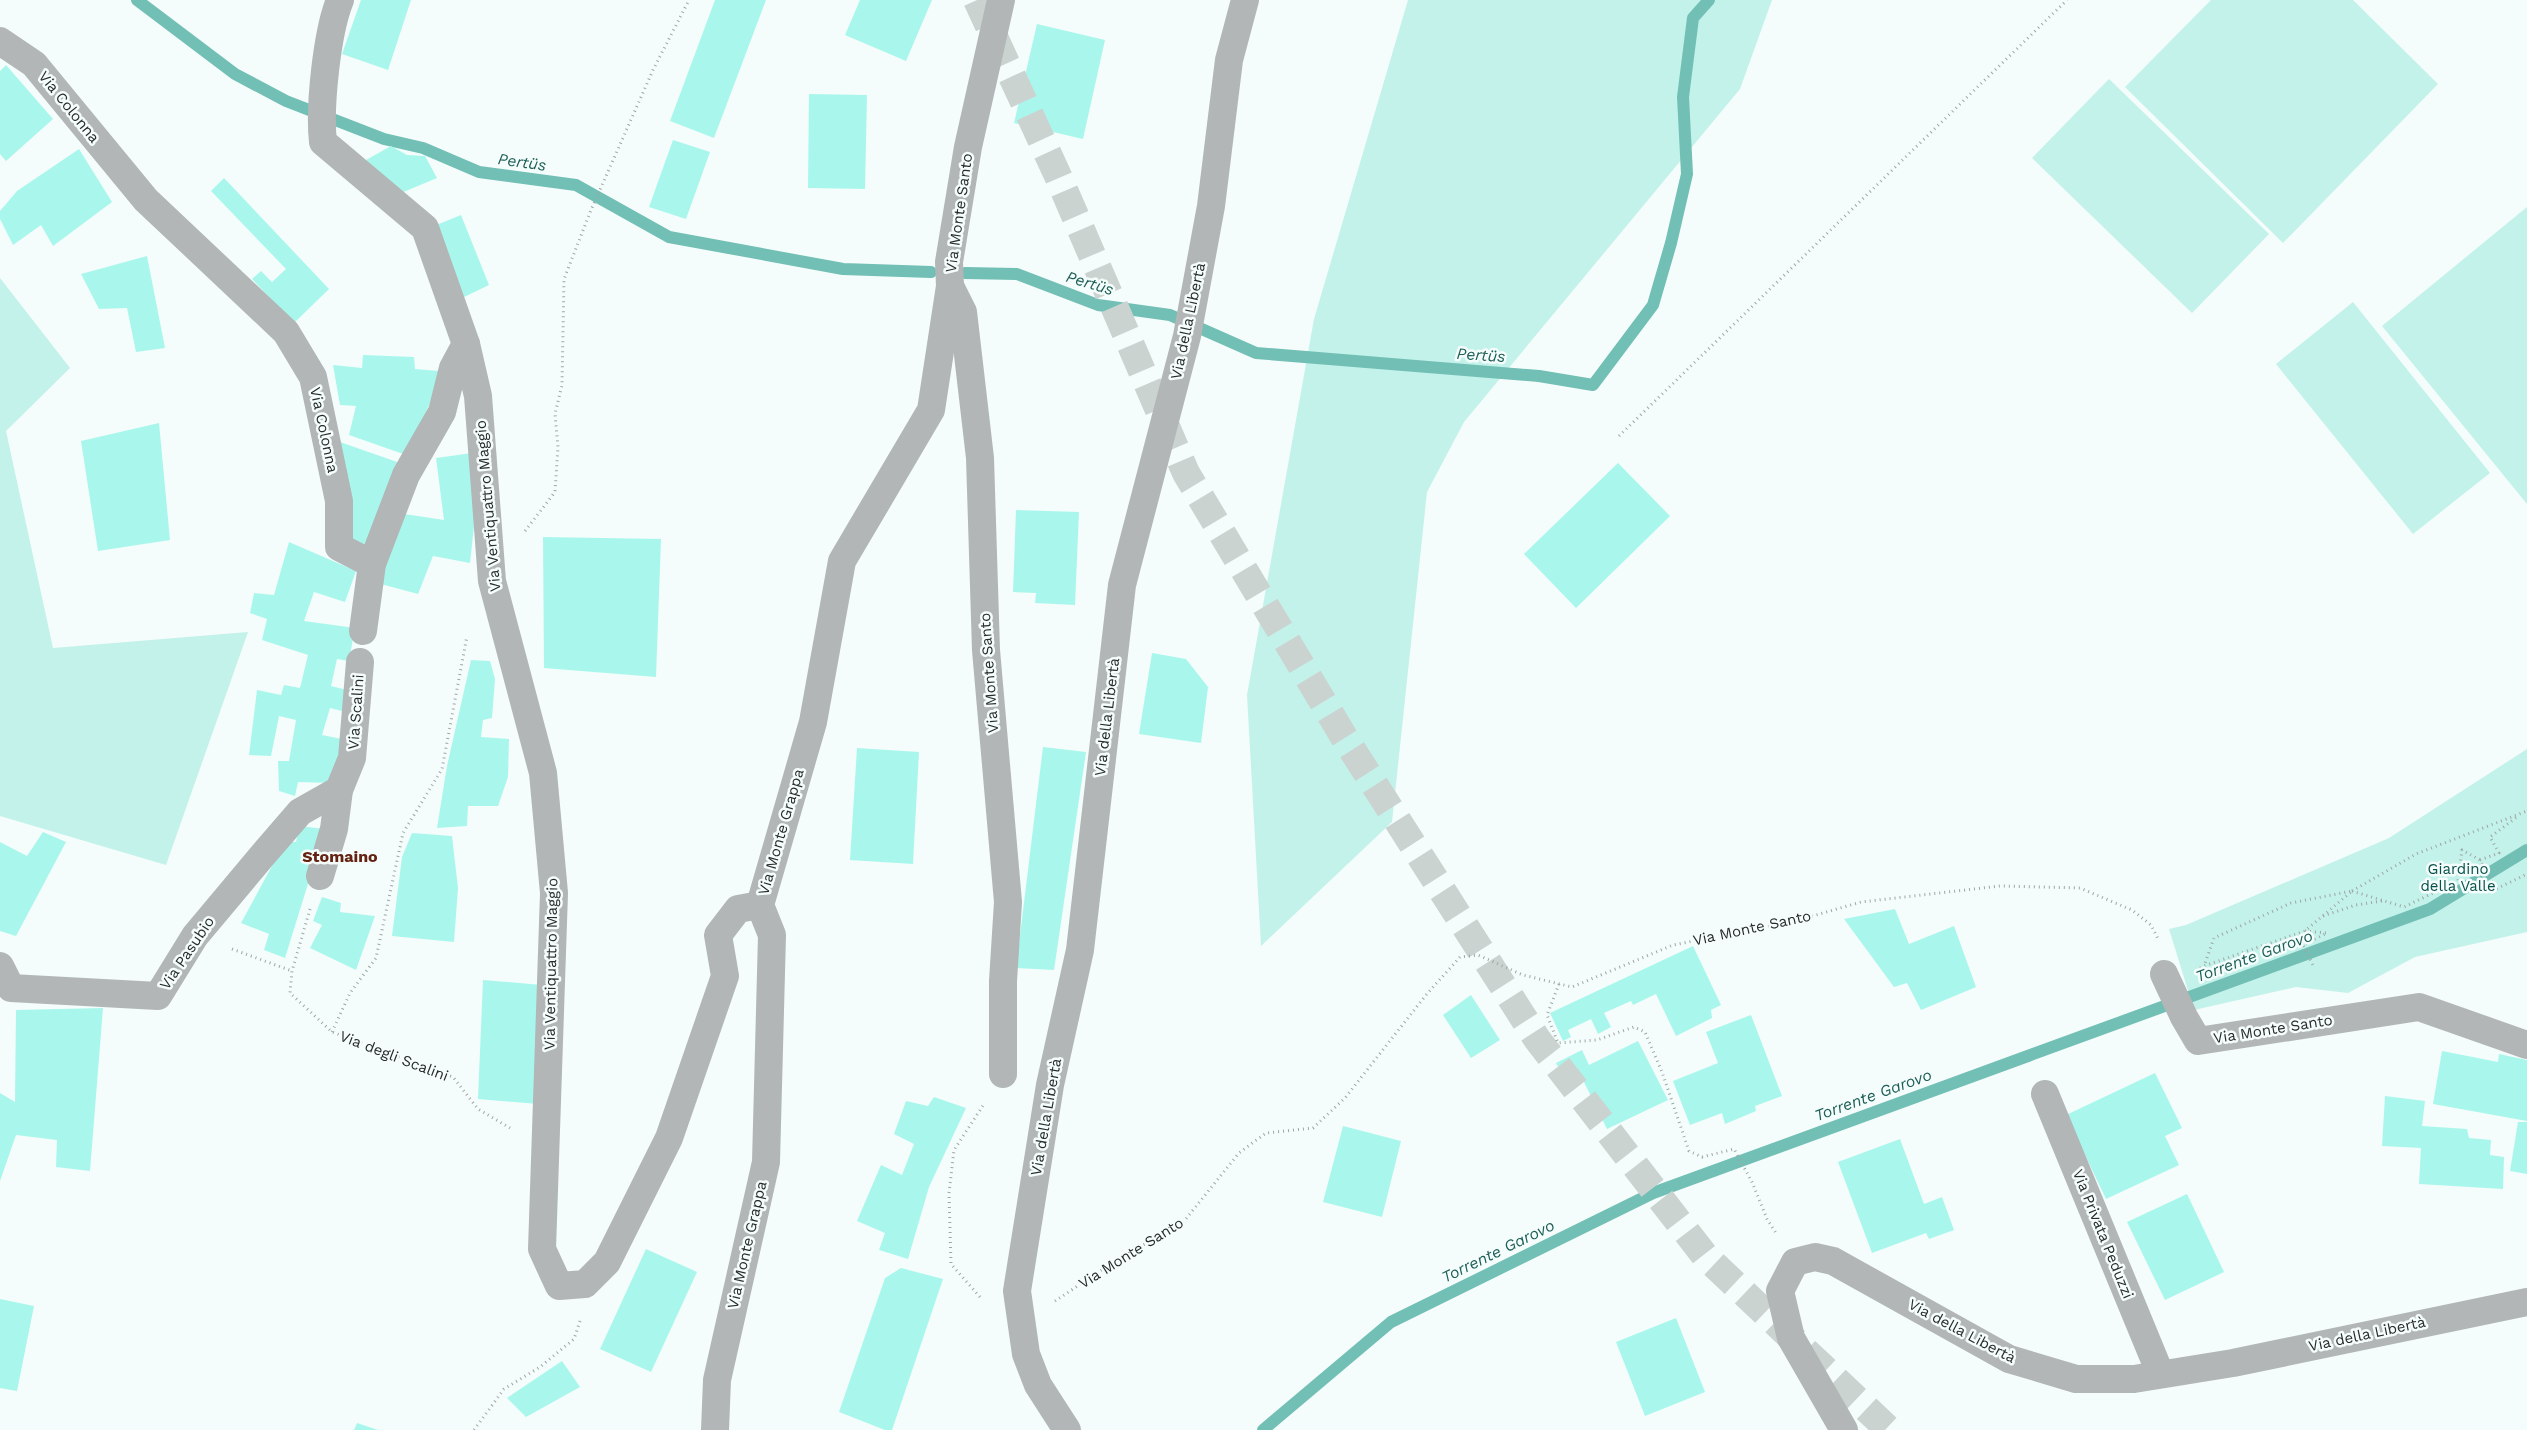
<svg xmlns="http://www.w3.org/2000/svg" width="2527" height="1430" font-family="'Work Sans',sans-serif">
<style>
.green{fill:#c3f2ea}
.lines{fill:none;stroke-linecap:round;stroke-linejoin:round}
.stream{stroke:#72bfb5;stroke-width:12}
.building{fill:#a9f7ec}
.highway-tunnel{stroke:#cbd3d1;stroke-width:28;stroke-dasharray:28 14;stroke-linecap:butt}
.path{stroke:#a0a6a5;stroke-width:3;stroke-dasharray:1 4;stroke-linecap:butt}
.minor{stroke:#b2b6b6;stroke-width:28}
.labels{text-anchor:middle;dominant-baseline:central;stroke-width:5;stroke-linejoin:round;paint-order:stroke}
.street-label{font-size:15px;fill:#282b2b;stroke:#f4fdfb}
.park-label{font-size:15px;fill:#0a504a;stroke:#f4fdfb}
.water-label{font-size:16px;font-style:italic;fill:#1d5e56;stroke:#f4fdfb}
.neighbourhood-label{font-size:16px;font-weight:bold;fill:#642212;stroke:#f4fdfb}
</style>
<rect width="100%" height="100%" fill="#f4fdfb"/>
<g class="green">
<path d="M1408 0H1772L1740 89 1464 422 1427 492 1392 822 1261 946 1247 695 1314 319Z"/>
<path d="M2211 0H2353L2438 84 2283 243 2125 87Z"/>
<path d="M2109 79 2269 234 2192 313 2032 158Z"/>
<path d="M2527 207V504L2382 326Z"/>
<path d="M0 278 70 368 6 431 53 648 248 632 166 865 0 816Z"/>
<path d="M2353 302 2490 473 2413 534 2276 364Z"/>
<path d="M2527 749V932L2415 957 2348 993 2296 987 2194 1010 2169 929 2186 925 2389 838Z"/>
</g>
<g class="lines">
<g class="stream">
<path d="M137 0 235 74 286 101 384 139 423 148 479 172 576 185 669 237 843 269 931 272"/>
<path d="M965 273 1017 274 1098 305 1170 315 1256 353 1539 376 1593 385 1653 305 1671 243 1687 174 1683 97 1693 18 1709 0"/>
<path d="M1263 1430 1391 1322 1653 1193 2430 909 2527 850"/>
</g>
</g>
<g class="building">
<path d="M361 0H411L388 70 342 54Z"/>
<path d="M715 0H766L714 138 670 121Z"/>
<path d="M860 0H932L906 61 845 35Z"/>
<path d="M1037 24 1105 40 1083 139 1014 123Z"/>
<path d="M6 65 53 119 6 161 0 154V71Z"/>
<path d="M809 94 867 95 865 189 808 188Z"/>
<path d="M673 140 710 152 686 219 649 207Z"/>
<path d="M391 146 407 155 425 156 437 178 401 193 366 160Z"/>
<path d="M79 149 112 202 53 246 41 225 13 245 0 219V211L17 191Z"/>
<path d="M224 178 329 289 294 323 252 279 261 271 272 282 286 269 211 191Z"/>
<path d="M461 215 489 285 462 298 434 226Z"/>
<path d="M147 256 165 348 136 352 127 308 99 309 81 274Z"/>
<path d="M363 355 414 357 415 369 439 371 430 403 406 455 349 435 356 406 340 405 333 365 362 368Z"/>
<path d="M159 423 170 540 98 551 81 441Z"/>
<path d="M340 442 400 463 370 548 345 540Z"/>
<path d="M472 453 475 517 470 563 433 556 418 594 377 583 398 513 444 520 436 458Z"/>
<path d="M1618 463 1670 516 1576 608 1524 554Z"/>
<path d="M1016 510 1079 512 1075 605 1035 603 1036 593 1013 592Z"/>
<path d="M543 537 661 539 656 677 544 668Z"/>
<path d="M289 542 356 571 345 602 314 592 304 621 355 628 349 661 337 659 331 686 351 691 346 712 330 708 322 735 342 739 333 783 298 782 295 796 279 791 278 761H289L296 720 279 716 271 756 249 755 257 690 281 695 284 685 300 688 308 655 262 640 267 619 250 613 254 593 274 595Z"/>
<path d="M1152 653 1186 659 1208 687 1201 743 1139 734Z"/>
<path d="M471 660 490 661 495 679 492 718 483 720 481 737 509 739 508 777 498 806H468L467 826 437 828 447 766Z"/>
<path d="M1043 747 1086 752 1054 970 1016 968Z"/>
<path d="M857 748 919 752 913 864 850 860Z"/>
<path d="M299 826 325 829 285 958 264 950 269 934 241 923 285 842H296Z"/>
<path d="M43 832 66 842 16 936 0 931V842L27 856Z"/>
<path d="M412 833 452 836 458 888 454 942 392 936 402 857Z"/>
<path d="M322 897 341 903 340 912 375 916 356 970 310 948 322 925 313 921Z"/>
<path d="M1895 909 1909 944 1954 926 1976 987 1921 1010 1907 983 1894 987 1844 919Z"/>
<path d="M1693 946 1721 1005 1711 1010 1712 1018 1676 1036 1656 994 1633 1005 1631 1001 1604 1013 1611 1027 1598 1034 1591 1019 1568 1030 1571 1037 1563 1041 1550 1013Z"/>
<path d="M483 980 542 985 538 1104 478 1099Z"/>
<path d="M1471 995 1500 1040 1471 1058 1443 1015Z"/>
<path d="M103 1008 90 1171 56 1167 57 1140 16 1135 0 1181V1093L15 1102 16 1010Z"/>
<path d="M1751 1015 1782 1096 1755 1106 1756 1111 1725 1124 1722 1113 1690 1125 1673 1081 1718 1063 1706 1032Z"/>
<path d="M1638 1041 1668 1100 1607 1129 1583 1080 1568 1086 1556 1063 1582 1050 1589 1065Z"/>
<path d="M2442 1051 2498 1062 2499 1054 2527 1060V1121L2433 1104Z"/>
<path d="M2155 1073 2182 1128 2165 1136 2179 1165 2106 1199 2066 1115Z"/>
<path d="M2385 1096 2425 1101 2422 1126 2467 1129 2469 1138 2491 1140 2490 1155 2504 1157 2503 1189 2419 1184 2421 1148 2382 1146Z"/>
<path d="M934 1097 966 1108 929 1187 908 1259 879 1250 885 1233 857 1221 881 1165 902 1175 914 1144 894 1134 906 1101 928 1106Z"/>
<path d="M2518 1122H2527V1174L2510 1171Z"/>
<path d="M1343 1126 1401 1141 1382 1217 1323 1202Z"/>
<path d="M1900 1139 1924 1204 1942 1197 1954 1230 1929 1239 1926 1233 1872 1253 1838 1162Z"/>
<path d="M2187 1194 2224 1272 2165 1300 2127 1222Z"/>
<path d="M646 1249 697 1272 651 1372 600 1349Z"/>
<path d="M901 1268 943 1279 892 1430H885L839 1412 885 1278Z"/>
<path d="M0 1299 34 1306 17 1391 0 1388Z"/>
<path d="M1676 1318 1705 1392 1645 1416 1616 1342Z"/>
<path d="M562 1361 580 1387 526 1417 507 1398Z"/>
<path d="M357 1423 378 1430H354Z"/>
</g>
<g class="lines">
<path class="highway-tunnel" d="M977 0 1058 176 1186 473 1344 737 1537 1039 1705 1256 1889 1430"/>
<g class="path">
<path d="M1619 436 2067 0"/>
<path d="M525 531 555 492 558 447 555 414 562 385 564 279 591 210 653 70 689 0"/>
<path d="M2480 860 2499 853 2490 837 2517 817"/>
<path d="M2352 891 2404 907 2458 881 2462 850 2480 860 2496 889 2527 874"/>
<path d="M2352 891 2416 854 2527 811"/>
<path d="M310 909 292 971 290 993 332 1032 453 1077 478 1109 510 1128"/>
<path d="M2323 916 2356 905 2382 901"/>
<path d="M2305 931 2327 933 2303 945 2313 965"/>
<path d="M232 949 292 971"/>
<path d="M2200 968 2204 966 2305 931 2352 891 2291 903 2214 938 2204 966"/>
<path d="M1559 984 1547 1015 1558 1043 1597 1040 1634 1027 1645 1032 1662 1072 1689 1151 1702 1157 1734 1149 1752 1182 1767 1219 1776 1233"/>
<path d="M332 1032 350 993 376 958 403 833 442 769 467 636"/>
<path d="M980 1297 951 1264 949 1193 954 1150 984 1104"/>
<path d="M1055 1301 1103 1269 1185 1220 1239 1153 1266 1133 1313 1128 1345 1098 1426 995 1460 957 1478 955 1523 975 1572 987 1673 945 1792 922 1861 902 2000 886 2080 888 2132 910 2151 925 2158 939"/>
<path d="M474 1430 504 1389 540 1367 574 1339 580 1321"/>
</g>
<g class="minor">
<path d="M340 0C327 32 319 107 323 142L425 228 466 344 478 396 492 581 543 773 554 893 542 1249 559 1286 585 1284 607 1262 669 1138 725 976 718 935 738 909 760 905"/>
<path d="M1001 0 968 147 949 262 950 286 963 312 980 458 986 650 1008 902 1003 981V1074"/>
<path d="M0 41 34 64 146 200 286 332 313 377 339 501V547L372 564"/>
<path d="M363 631 372 564 406 475 442 412 453 368 466 344"/>
<path d="M320 876 334 829 339 790 352 758 360 662"/>
<path d="M0 966 11 988 158 996 195 936 262 856 300 812 339 790"/>
<path d="M2164 974 2184 1017 2198 1041 2419 1007 2527 1045"/>
<path d="M2045 1094 2160 1373"/>
<path d="M715 1430 717 1380 766 1162 772 935 760 905 813 722 842 561 931 410 950 286"/>
<path d="M1067 1430 1038 1385 1026 1354 1017 1291 1050 1085 1080 950 1122 585 1187 336 1211 206 1229 60 1245 0"/>
<path d="M1844 1430 1791 1338 1780 1291 1795 1262 1815 1257 1833 1261 2009 1359 2076 1379H2134L2233 1363 2527 1302"/>
</g>
</g>
<g class="labels">
<g class="street-label">
<text transform="translate(69 107) rotate(51)">Via Colonna</text>
<text transform="translate(959 213) rotate(-82)">Via Monte Santo</text>
<text transform="translate(1188 321) rotate(-78)">Via della Libertà</text>
<text transform="translate(324 430) rotate(78)">Via Colonna</text>
<text transform="translate(488 506) rotate(-95)">Via Ventiquattro Maggio</text>
<text transform="translate(989 673) rotate(-94)">Via Monte Santo</text>
<text transform="translate(356 712) rotate(-86)">Via Scalini</text>
<text transform="translate(1107 717) rotate(-83)">Via della Libertà</text>
<text transform="translate(781 832) rotate(-74)">Via Monte Grappa</text>
<text transform="translate(1752 928) rotate(-12)">Via Monte Santo</text>
<text transform="translate(187 953) rotate(-56)">Via Pasubio</text>
<text transform="translate(551 964) rotate(-89)">Via Ventiquattro Maggio</text>
<text transform="translate(2273 1029) rotate(-9)">Via Monte Santo</text>
<text transform="translate(394 1056) rotate(21)">Via degli Scalini</text>
<text transform="translate(1046 1117) rotate(-80)">Via della Libertà</text>
<text transform="translate(2103 1234) rotate(68)">Via Privata Peduzzi</text>
<text transform="translate(747 1245) rotate(-77)">Via Monte Grappa</text>
<text transform="translate(1131 1253) rotate(-32)">Via Monte Santo</text>
<text transform="translate(1962 1331) rotate(28)">Via della Libertà</text>
<text transform="translate(2367 1334) rotate(-12)">Via della Libertà</text>
</g>
<g class="park-label">
<text x="2458" y="869">Giardino<tspan x="2458" dy="17">della Valle</tspan></text>
</g>
<g class="water-label">
<text transform="translate(522 162) rotate(8)">Pertüs</text>
<text transform="translate(1090 283) rotate(17)">Pertüs</text>
<text transform="translate(1481 355) rotate(4)">Pertüs</text>
<text transform="translate(2254 956) rotate(-20)">Torrente Garovo</text>
<text transform="translate(1873 1095) rotate(-20)">Torrente Garovo</text>
<text transform="translate(1498 1251) rotate(-26)">Torrente Garovo</text>
</g>
<g class="neighbourhood-label">
<text x="340" y="856">Stomaino</text>
</g>
</g>
</svg>
